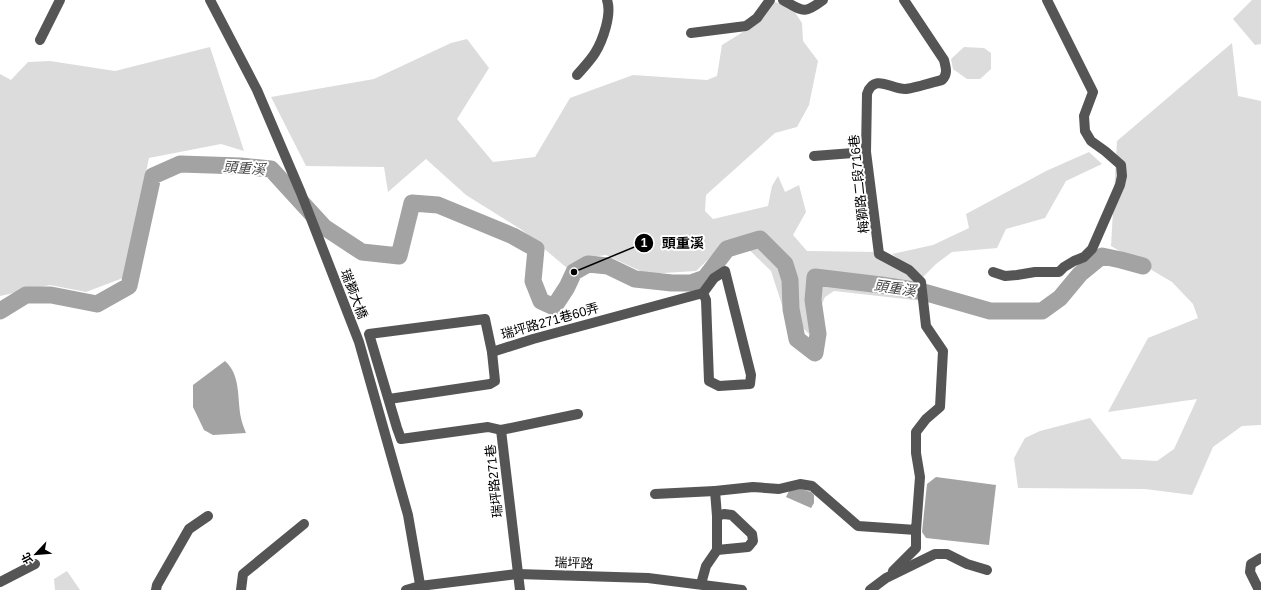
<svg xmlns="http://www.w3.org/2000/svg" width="1261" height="590" font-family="Helvetica,'Noto Sans TC',sans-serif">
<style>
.green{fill:#dcdcdc}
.water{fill:#a3a3a3}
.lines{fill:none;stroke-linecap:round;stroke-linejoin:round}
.river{stroke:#a3a3a3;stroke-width:17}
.minor{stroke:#555;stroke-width:10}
.labels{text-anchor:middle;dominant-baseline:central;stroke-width:4;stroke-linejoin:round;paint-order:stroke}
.street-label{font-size:13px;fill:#000;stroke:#fff}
.water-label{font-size:14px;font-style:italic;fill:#444;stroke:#fff}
.leader{fill:none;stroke:#000;stroke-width:1.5}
.callout-dot{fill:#000;stroke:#fff;stroke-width:1.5}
.mark-label{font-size:12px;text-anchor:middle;font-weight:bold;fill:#fff}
.callout-label{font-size:14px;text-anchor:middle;font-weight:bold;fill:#000;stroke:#fff;stroke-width:4;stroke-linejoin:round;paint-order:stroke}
</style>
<rect width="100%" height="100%" fill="#fff"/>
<g class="green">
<path d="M1252 0H1261V44L1255 45 1233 19Z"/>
<path d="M775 2 792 8 802 23 803 41 818 61 809 105 797 127 775 133 706 195 705 211 713 219 768 206 772 186 778 176 785 192 799 185 806 212 793 235 807 251 877 252 912 279 923 301 834 291 825 297 809 334 783 308 771 271 738 239 721 247 696 271 647 274 606 255 584 258 567 268 522 230 466 195 426 159 388 192 384 167 306 166 271 97 374 79 451 43 467 39 489 68 457 119 493 162 535 157 570 98 633 75 707 80 717 76 722 45 754 25 769 4Z"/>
<path d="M1232 43 1238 96 1261 101V425L1242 426 1213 447 1192 495 1145 489 1018 488 1014 458 1025 438 1040 431 1090 418 1122 459 1157 461 1174 449 1197 399 1108 412 1148 338 1198 318 1193 304 1172 282 1111 246 1117 141Z"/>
<path d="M210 47 244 151 221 144 149 158 123 278 86 292 50 285 0 296V74L11 80 28 62 50 61 115 71Z"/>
<path d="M964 47 984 48 991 53V69L980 79H967L953 69 951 59Z"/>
<path d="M1089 152 1102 164 1066 181 1045 218 1006 229 997 248 952 252 936 264 923 277 892 254 933 245 969 228 966 214 1046 171Z"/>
<path d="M67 571 80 590H55L54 579Z"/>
</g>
<g class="water">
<path d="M225 361C241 375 237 398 241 418 242 423 244 428 246 433L213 435 204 430 193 407V385Z"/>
<path d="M936 477 996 485 989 545 926 538 922 532 927 484Z"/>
<path d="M794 487 811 492 814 495V503L811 508 786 497 790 489Z"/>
</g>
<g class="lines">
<path class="river" d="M0 311 26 295H51L97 304 129 286 153 176 180 164 240 166 271 169 324 227 362 252 399 256 412 203 438 205 513 236 536 249 533 281 541 301 554 307 567 287 574 272 588 264 608 266 635 279 672 283H691L705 278 727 249 760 239 785 264 790 280 791 309 797 339 815 353 818 334 813 300 815 277 881 285 920 291 990 311H1042L1060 298 1080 274 1102 256 1121 260 1143 266"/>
<g class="minor">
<path d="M210 0 257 90 301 193 359 342 408 515 421 590"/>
<path d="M783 0C803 11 803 15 823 0"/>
<path d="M691 33 746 26 757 18 770 0"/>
<path d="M40 40 60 0"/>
<path d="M577 75C583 68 590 61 595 53 603 40 612 14 607 0"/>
<path d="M814 156 866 152"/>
<path d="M993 272 1005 276 1017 275 1035 272H1059L1064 267 1074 261 1084 257 1092 249 1120 185 1122 176 1121 165 1105 151 1091 141 1085 131 1084 116 1093 92 1047 0"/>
<path d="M492 352 533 339 703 293 706 300 709 381 719 386 750 384 751 375 725 271 714 278 703 293"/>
<path d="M389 399 490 384 495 381 492 352 485 319 369 334 397 428 401 439 488 427 501 430 520 590"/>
<path d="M501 430 578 414"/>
<path d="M715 491 753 487 779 489 800 484 812 486 858 526 916 530 920 477 916 453V432L926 419 940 407 943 351 926 326 921 282 909 270 879 254 866 152 867 94C874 73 891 89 905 89 912 89 933 82 942 80 948 74 946 68 944 60L904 0"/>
<path d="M655 494 715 491 717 516V550L706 566 701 584"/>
<path d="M717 550 748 547 753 541 752 534 732 515 724 514 717 516"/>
<path d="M893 571 916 548V530"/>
<path d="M0 582 35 564"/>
<path d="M156 590 157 585 189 529 208 516"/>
<path d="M241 590 243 574 304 524"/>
<path d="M406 590 420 586 517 574 648 578 742 590"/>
<path d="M870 590 886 578 935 554H947L967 564 987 570"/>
<path d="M1259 590 1250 572 1251 564 1261 558"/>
</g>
</g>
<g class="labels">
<g class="street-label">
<text transform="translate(859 184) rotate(-96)">梅獅路二段716巷</text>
<text transform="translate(354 294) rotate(69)">瑞獅大橋</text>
<text transform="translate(550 321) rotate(-16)">瑞坪路271巷60弄</text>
<text transform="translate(494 481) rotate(-96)">瑞坪路271巷</text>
<text transform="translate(574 563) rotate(2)">瑞坪路</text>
</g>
<g class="water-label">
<text transform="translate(244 168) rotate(4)">頭重溪</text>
<text transform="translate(895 288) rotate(8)">頭重溪</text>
</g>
</g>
<path class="leader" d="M574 272L644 243"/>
<g class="callout-dot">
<circle cx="574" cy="272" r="4"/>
<circle cx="644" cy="243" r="10"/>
</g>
<g class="mark-label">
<text x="644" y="247">1</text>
</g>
<g class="callout-label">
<text x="683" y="248">頭重溪</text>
</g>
<g transform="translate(36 554) rotate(244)" stroke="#ffffff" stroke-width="3" paint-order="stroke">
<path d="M0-3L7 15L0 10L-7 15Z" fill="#000000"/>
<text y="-6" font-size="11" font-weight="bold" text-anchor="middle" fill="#000000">北</text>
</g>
</svg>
